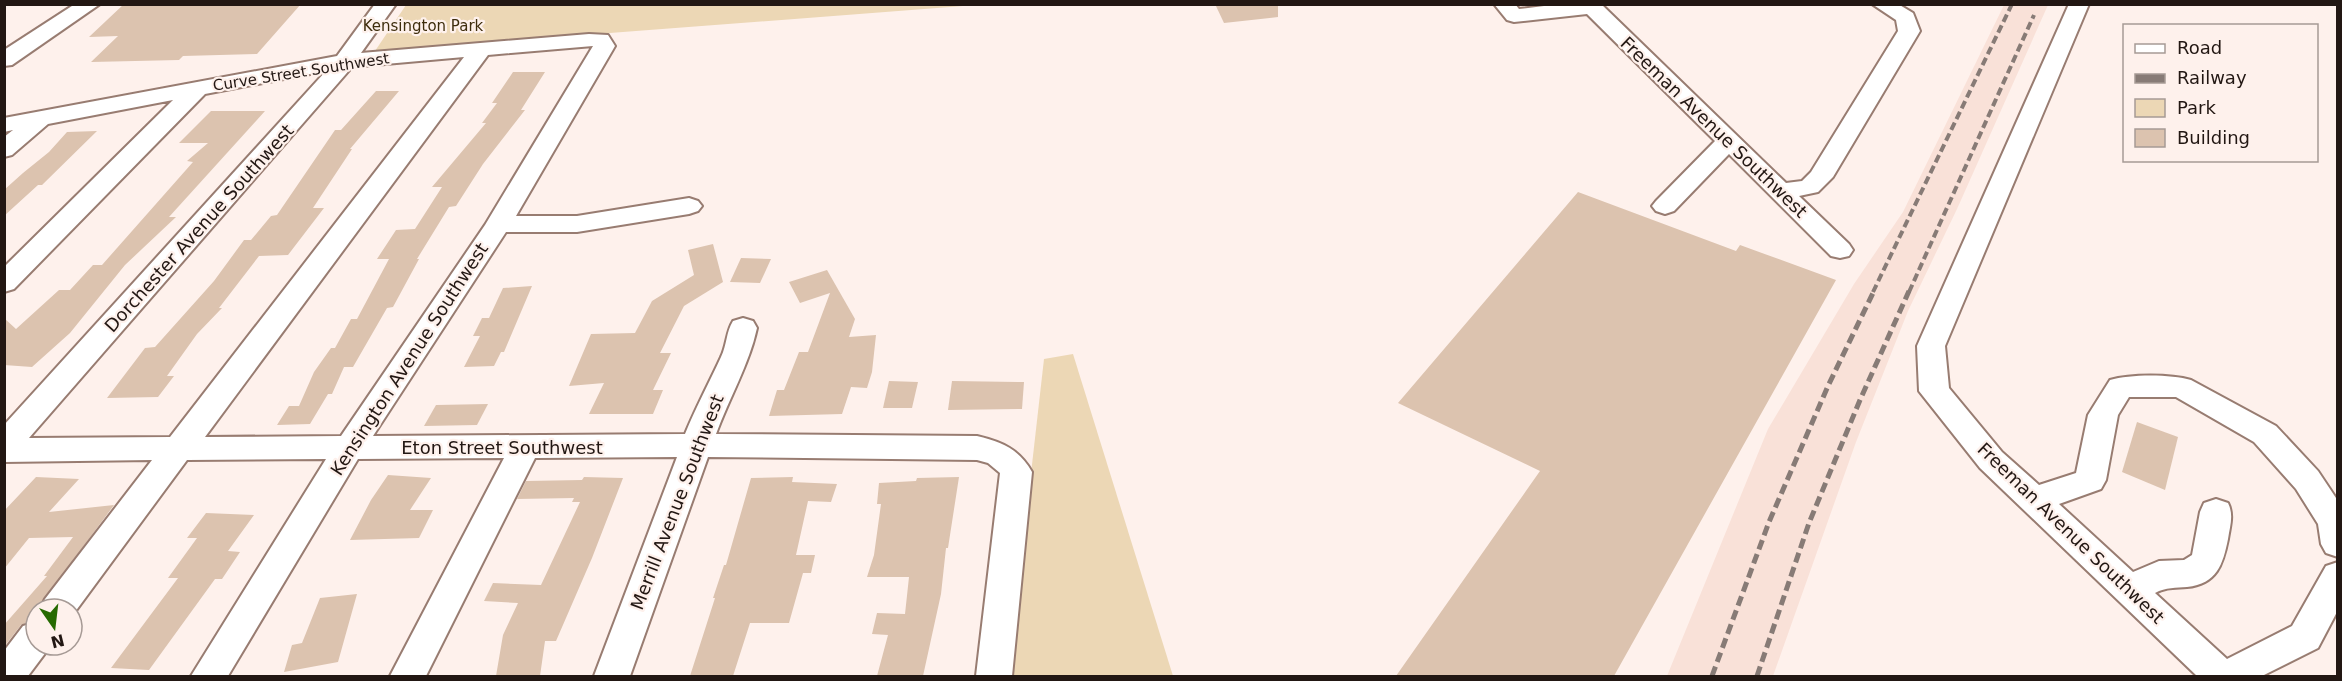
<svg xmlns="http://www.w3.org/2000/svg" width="2342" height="681" font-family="'DejaVu Sans',sans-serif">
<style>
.built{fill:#f9e1d8}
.green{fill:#ecd7b5}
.building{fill:#dcc3af}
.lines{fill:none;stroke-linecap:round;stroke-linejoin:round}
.minor-casing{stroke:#987c71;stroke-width:4}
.minor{fill:#fff;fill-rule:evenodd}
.rail-far1{stroke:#877b76;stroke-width:4;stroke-dasharray:8 4;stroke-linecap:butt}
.rail{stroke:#877b76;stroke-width:5;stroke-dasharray:10 5;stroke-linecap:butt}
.labels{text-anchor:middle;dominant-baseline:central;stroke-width:4.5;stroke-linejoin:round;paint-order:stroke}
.far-park-label{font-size:15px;fill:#3e2d0d;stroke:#fef1ec}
.far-street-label{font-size:15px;fill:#221713;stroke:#fef1ec}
.street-label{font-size:18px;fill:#221713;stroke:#fef1ec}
</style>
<rect width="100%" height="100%" fill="#fef1ec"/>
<path class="built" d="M2004 5H2048L1957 209 1908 311 1856 442 1773 676H1667L1768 429 1854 284 1903 212Z"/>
<g class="green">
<path d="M963 5V6L375 51 406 5Z"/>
<path d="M1073 354 1173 676H1008L1044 359Z"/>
</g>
<g class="building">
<path d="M124 4H301L257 54 183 56 179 60 91 62 118 36 89 37Z"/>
<path d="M1215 4H1278V17L1224 23Z"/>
<path d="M513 72H545L521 110H525L483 164 456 206 449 207 417 259H419L393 307 387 308 353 367H344L332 394H328L310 424 277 425 289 406H299L314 372 331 348H335L351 319H357L389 259H377L396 230 415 229 442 187H432L486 123H482L497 103H492Z"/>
<path d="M376 91H399L350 149H352L313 208H324L288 255 259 256 219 308H222L197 334 167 376H174L158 397 107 398 145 348 155 347 214 281 244 240H251L271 216 277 215 335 130H341Z"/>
<path d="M211 111H265L169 217H176L125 265 70 333 32 367 4 365V318L16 329 59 290H70L93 265H102L193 162 187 161 208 143H179Z"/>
<path d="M97 131 42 185H38L4 216V190L23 173 49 152 67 132Z"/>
<path d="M1578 192 1736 251 1740 245 1836 280 1614 676H1396L1540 471 1398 403Z"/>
<path d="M713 244 723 282 684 306 660 353H671L653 390H663L653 414H589L604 383 569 386 591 334 635 333 652 301 694 275 688 250Z"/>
<path d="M741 258 771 259 760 283 730 282Z"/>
<path d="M827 270 855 319 849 337 876 335 872 372 867 388 851 387 842 414 769 416 777 390H784L799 352H808L830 293 800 303 789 282Z"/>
<path d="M532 286 504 352H501L494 366 464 367 480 336H473L482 318H489L503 288Z"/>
<path d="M889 381 918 382 912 408H883Z"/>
<path d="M952 381 1024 382 1022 409 948 410Z"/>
<path d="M488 404 477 425 424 426 436 405Z"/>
<path d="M2137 422 2178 437 2165 490 2122 472Z"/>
<path d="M388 475 431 478 410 510H433L419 538 350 540 371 500Z"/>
<path d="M36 477 79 479 49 512 114 505 40 605H37L30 621 21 625 4 647V625L47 576H44L73 537 29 538 4 569V511Z"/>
<path d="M584 477 623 478 592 558 556 641H545L540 676H496L503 635 518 603 484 601 493 583 541 585 580 502H572L574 498 517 499 526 481 582 480Z"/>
<path d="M793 477 792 482 837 484 831 502 808 501 796 555H815L811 573H803L789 623H750L733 676H690L715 598H713L724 565H726L751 478Z"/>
<path d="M959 477 948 548H946L941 594 923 676H877L888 635 872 634 877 613 905 614 909 577H867L874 555 881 504H877L879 483 916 481 917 478Z"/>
<path d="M206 513 254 515 228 551 240 552 222 579H215L149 670 111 668 178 578H168L197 538H187Z"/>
<path d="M357 594 338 662 284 672 292 645 302 643 320 598Z"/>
</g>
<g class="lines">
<defs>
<g id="minor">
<path d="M75 4H100L12 65 4 66V50Z"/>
<path d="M375 4H396L361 53 589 34 608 35 615 46 516 216H577L689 198 698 201 702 206 698 211 689 214 577 232H506L373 436 685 434C696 407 709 383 721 357 727 345 726 332 733 321L743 318 753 321 757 328C749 365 729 398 716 434L977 436C1002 442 1019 449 1032 472L1012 676H976L1000 473 988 463 977 460 708 457 630 676H594L677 457 535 458 426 676H390L504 458 358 459 228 676H191L326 459 187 460 72 616V609H40L45 599 152 460 4 462V425L326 71 205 94 14 289 4 292V267L173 100 48 124 12 155 4 157V137L13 130 4 132V118L337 56ZM593 46 485 225 341 436 205 437 488 55ZM464 57 170 437 29 438 352 67Z"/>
<path d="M1494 4H1515L1519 9 1560 4H1601L1786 183 1802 181 1811 172 1898 31 1896 20 1872 4H1898L1913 13 1920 31 1833 177 1818 192 1799 196 1849 244 1853 250 1849 256 1840 258 1831 256 1729 154 1674 211 1665 214 1656 211 1652 206 1656 201 1715 141 1587 14 1514 22 1507 20Z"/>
<path d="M2069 4H2089L1945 346 1949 388 2002 452 2039 485 2076 473 2088 415 2110 380C2130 374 2171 374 2191 380L2276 426 2318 471 2338 501V557L2326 553 2321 544 2318 524 2296 489 2254 442 2176 397H2129L2118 415 2106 480 2101 489 2059 504 2133 572 2159 561 2184 560 2192 555 2200 512 2204 503 2216 499 2228 503C2234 515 2230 526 2228 539 2223 564 2217 584 2187 587 2176 588 2166 587 2155 593L2227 659 2292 626 2326 566 2338 562V610L2318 648 2262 676H2197L1980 468 1919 391 1917 346Z"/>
<path d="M36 622V645H50L49 648 28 676H4V651L23 626Z"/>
</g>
</defs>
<use href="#minor" class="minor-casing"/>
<use href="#minor" class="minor"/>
<g class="rail-far1">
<path d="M1873 292 2012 4"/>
<path d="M1909 292 2034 15"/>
</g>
<g class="rail">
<path d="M1712 676 1769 522 1828 386 1874 291"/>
<path d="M1757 676 1809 523 1860 400 1909 291"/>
</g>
</g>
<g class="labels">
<g class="far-park-label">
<text x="423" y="26">Kensington Park</text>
</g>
<g class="far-street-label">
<text transform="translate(301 72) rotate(-9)">Curve Street Southwest</text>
</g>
<g class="street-label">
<text transform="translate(1714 127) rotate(44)">Freeman Avenue Southwest</text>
<text transform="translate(199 228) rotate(-48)">Dorchester Avenue Southwest</text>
<text transform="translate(409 359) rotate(-57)">Kensington Avenue Southwest</text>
<text x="502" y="447">Eton Street Southwest</text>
<text transform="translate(677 502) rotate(-69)">Merrill Avenue Southwest</text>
<text transform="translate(2071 533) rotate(44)">Freeman Avenue Southwest</text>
</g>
</g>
<rect width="2342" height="681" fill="none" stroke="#221713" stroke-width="12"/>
<rect x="2123" y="24" width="195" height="138" fill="#fef1ec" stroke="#a69a95" stroke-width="1.5"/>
<rect x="2135" y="44" width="30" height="9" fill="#ffffff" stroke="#a69a95" stroke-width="1.5"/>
<text x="2177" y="54" font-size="18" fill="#221713">Road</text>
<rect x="2135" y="74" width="30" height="9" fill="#877b76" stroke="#a69a95" stroke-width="1.5"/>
<text x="2177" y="84" font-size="18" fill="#221713">Railway</text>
<rect x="2135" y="99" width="30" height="18" fill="#ecd7b5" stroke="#a69a95" stroke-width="1.5"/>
<text x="2177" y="114" font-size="18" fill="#221713">Park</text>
<rect x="2135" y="129" width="30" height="18" fill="#dcc3af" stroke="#a69a95" stroke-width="1.5"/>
<text x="2177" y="144" font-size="18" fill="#221713">Building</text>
<g transform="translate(54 627) rotate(166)"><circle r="28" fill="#fef1ec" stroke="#a69a95" stroke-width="1.5"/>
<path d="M0-4.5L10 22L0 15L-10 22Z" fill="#266a01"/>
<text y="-9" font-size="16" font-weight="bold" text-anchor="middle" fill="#221713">N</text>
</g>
</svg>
